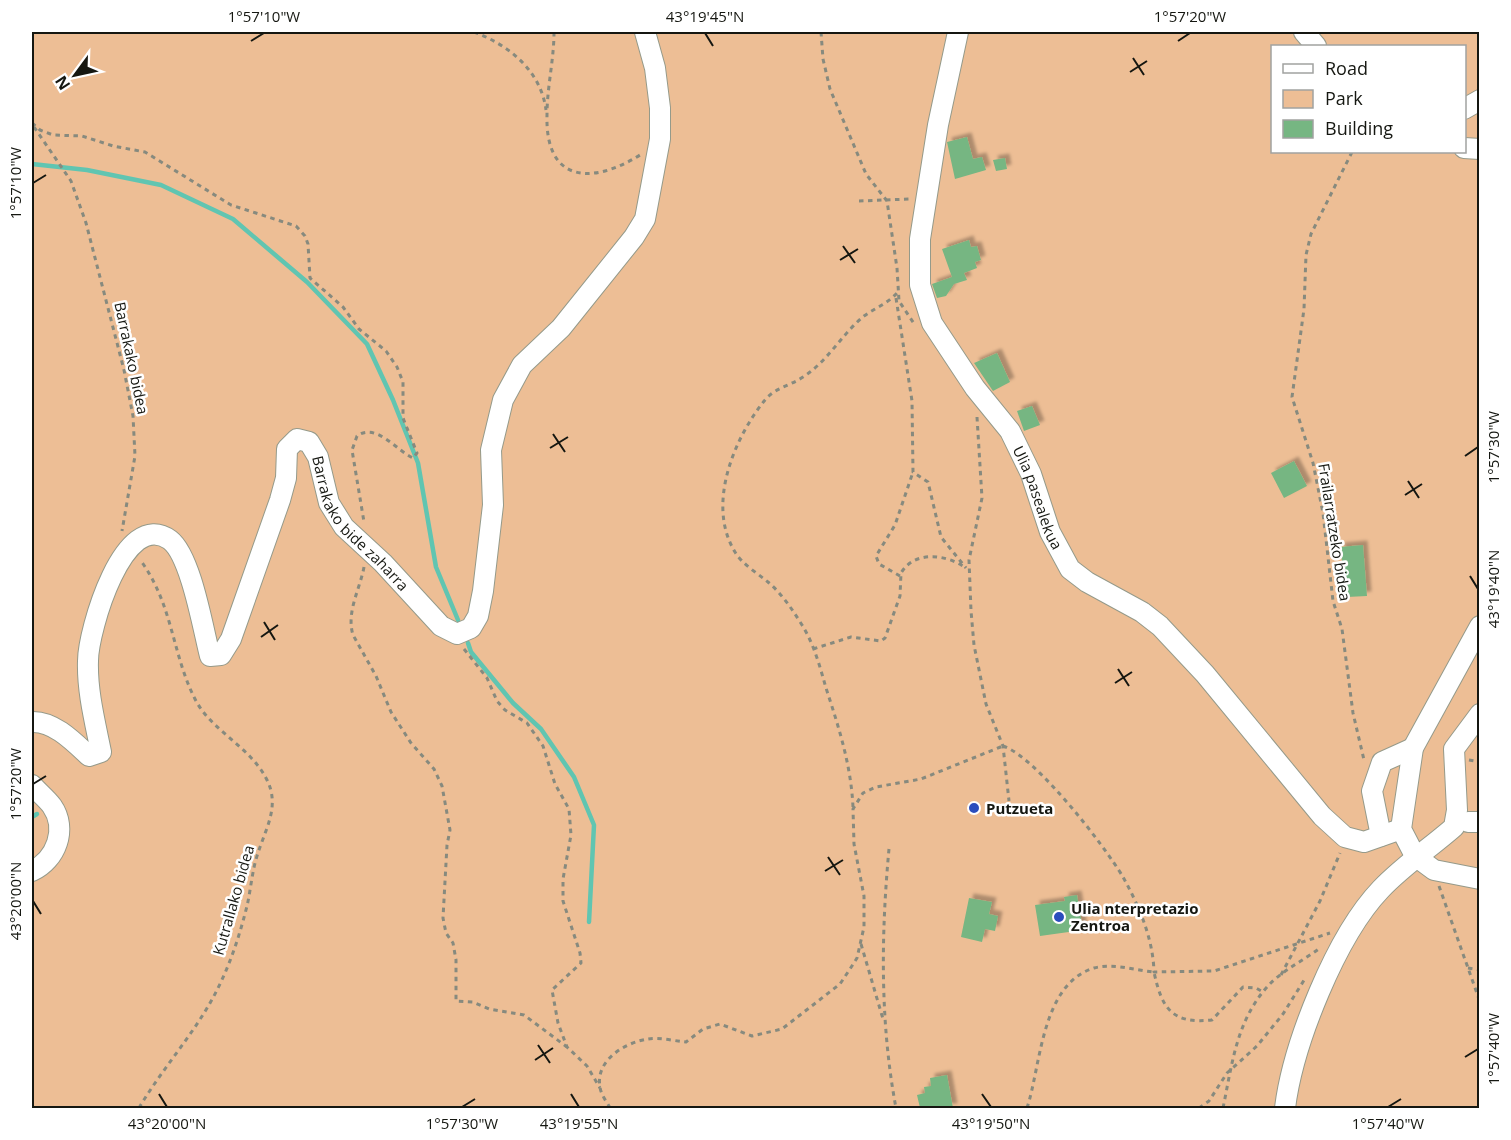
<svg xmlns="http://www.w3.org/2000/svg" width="1511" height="1140" font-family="'Open Sans',sans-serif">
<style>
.green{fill:#edbe95;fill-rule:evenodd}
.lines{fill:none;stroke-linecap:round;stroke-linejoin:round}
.stream{stroke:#60c5b1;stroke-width:4.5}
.building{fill:#76b682;filter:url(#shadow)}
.minor-casing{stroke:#959a8a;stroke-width:22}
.path{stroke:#878a7e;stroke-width:3;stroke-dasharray:4.5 4.5;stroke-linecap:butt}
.minor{stroke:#fff;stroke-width:20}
.ticks{fill:none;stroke:#151711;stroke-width:2}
.poi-dot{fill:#2b4dbd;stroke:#fff;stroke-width:2}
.labels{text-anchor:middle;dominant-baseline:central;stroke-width:5;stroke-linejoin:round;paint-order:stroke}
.street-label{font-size:15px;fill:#151711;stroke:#fff}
.poi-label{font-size:15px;font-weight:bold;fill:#151711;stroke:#fff;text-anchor:start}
.neatline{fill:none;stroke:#151711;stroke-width:2}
.ticks-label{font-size:15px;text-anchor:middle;fill:#151711}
</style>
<defs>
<filter id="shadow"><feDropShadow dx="4.5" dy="-4.5" stdDeviation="1.5" flood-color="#0004"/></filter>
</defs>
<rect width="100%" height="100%" fill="#dee3d2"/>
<path class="green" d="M32 32H1479V1108H32ZM1272 46H1464V152H1272Z"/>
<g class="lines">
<g class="stream">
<path d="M32 164 87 170 161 185 233 219 307 282 367 344 393 400 418 463 436 567 458 620"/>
<path d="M468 643 471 652 513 703 541 729 574 777 594 825 589 922"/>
<path d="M32 817 37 814"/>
</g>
</g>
<g class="building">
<path d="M967 137 973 159 982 157 986 170 955 179 947 142Z"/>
<path d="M1005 158 1007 169 996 171 993 160Z"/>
<path d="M969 240 971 247 977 246 981 260 975 262 977 268 964 273 967 280 954 284 946 296 937 298 932 284 952 277 942 249Z"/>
<path d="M997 353 1010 382 993 391 974 363Z"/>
<path d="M1032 406 1040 425 1024 431 1017 411Z"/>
<path d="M1294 461 1307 486 1284 498 1271 473Z"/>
<path d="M1363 545 1367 596 1347 597 1340 547Z"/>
<path d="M1077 895 1083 930 1040 936 1035 905 1065 901 1064 897Z"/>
<path d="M969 898 992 902 989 914 998 916 995 931 985 929 982 942 961 937Z"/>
<path d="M947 1075 953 1108H920L917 1095 925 1093 924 1087 931 1086 930 1078Z"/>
</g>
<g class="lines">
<defs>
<g id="minor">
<path id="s1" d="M958 32 938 125 920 239V285L932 323 975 388 1010 431 1031 474 1050 532 1070 569 1087 582 1142 612 1160 626 1205 674 1322 816 1345 837 1364 842 1401 829"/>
<path d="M1304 32 1316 46"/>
<path d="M1464 109 1480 100"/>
<path d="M1464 148 1480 149"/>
<path d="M1480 626 1413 748 1401 829 1415 856 1434 870 1480 879"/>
<path id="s2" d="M32 722C54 721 74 742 89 756L101 752C95 722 87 691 88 661 88 631 124 506 170 540 191 556 203 629 210 656L221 655 231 639 280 500 286 478 287 449 297 439 309 442 318 457 329 503 344 527 383 563 441 626 457 634 471 628 478 616 483 591 493 505 491 450 503 400 522 365 561 328 634 237 645 219 660 139V108L655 68 645 32"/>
<path d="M32 785C38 792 46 798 52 806 68 829 56 860 32 871"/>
<path d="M1468 822H1480"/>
<path d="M1381 836 1372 791 1382 762 1413 748"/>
<path d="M1285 1108C1293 1044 1336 936 1381 889 1404 865 1430 848 1454 827L1457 810 1454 749 1480 714"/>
</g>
</defs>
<use href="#minor" class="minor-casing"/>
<g class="path">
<path d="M474 32C509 45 541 71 546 110"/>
<path d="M554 32C554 60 547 87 547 115 545 183 592 185 640 155"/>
<path d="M821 32 823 59 830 89 866 174 887 201 897 268 899 301 915 325"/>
<path d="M32 123 40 130 53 135 82 136 113 146 145 152 231 205 296 226 305 236 308 244 310 278 343 307 359 329 386 351 397 367 403 382V418L417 453 413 458C397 451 376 422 357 436L352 450 364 522"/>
<path d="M34 127 71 181 86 223 124 370 133 416 135 456 122 531"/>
<path d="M1352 152 1311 234 1306 255 1304 309 1292 397 1313 463 1323 513 1333 601 1342 629 1353 713 1364 760"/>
<path d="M859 201 910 199"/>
<path d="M896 298 912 401 913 472 928 482 941 537 966 568"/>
<path d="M977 417 982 498 969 560 971 611 974 645 986 704 1003 746 1009 801"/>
<path d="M364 567C360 589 346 612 353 635L376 676 391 712 411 743 434 769 442 786 450 830 447 845 443 918 446 933 453 943 456 960V1001L473 1002 489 1009 524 1015 567 1047"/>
<path d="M900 576 879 564 876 556 895 525 913 472"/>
<path d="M464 649 487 678 497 701 505 710 527 723 543 746 555 784 569 809 571 835 563 879V901L580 953 581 963 552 990 558 1023 567 1047 587 1066 600 1088"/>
<path d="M813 649 851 637 881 641 885 638 900 596 901 573C914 551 944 554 963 566"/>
<path d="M1003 746C1036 757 1104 845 1123 877 1139 906 1153 938 1154 972L1214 971 1330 933"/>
<path d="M1469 760 1480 762"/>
<path d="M853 807C851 765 839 728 826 688 820 667 814 644 802 625 792 609 782 594 768 582 757 573 742 564 735 552 706 505 734 438 765 400 776 387 790 386 803 377 828 361 842 334 864 316 875 308 887 304 897 293"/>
<path d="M889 849C881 935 880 1023 896 1108"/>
<path d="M1439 886 1480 1002"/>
<path d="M861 944 883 1019"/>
<path d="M1468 968 1480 970"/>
<path d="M1281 975 1320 901 1340 853"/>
<path d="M139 1108C163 1067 197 1031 218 988 231 962 240 934 247 906 251 889 252 870 258 853 266 828 280 806 267 780 251 747 211 731 195 699 172 654 173 605 141 561"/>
<path d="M610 1108C607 1102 601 1095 600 1087 595 1060 626 1042 648 1039 660 1037 674 1041 686 1042L703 1029 720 1024 752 1036 782 1029 840 984 850 969 857 958 864 927V896L854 844 853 809 863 793 876 787 921 779 1003 746"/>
<path d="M1027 1108C1041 1066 1041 984 1094 968 1113 963 1134 970 1154 972 1162 1010 1173 1024 1212 1020L1243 987 1256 988 1263 992"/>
<path d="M1199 1108 1209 1101 1227 1073 1257 1046 1283 1014 1306 977"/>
<path d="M1223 1108C1232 1065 1236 1022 1267 987 1281 971 1303 961 1320 948"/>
</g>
<use href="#minor" class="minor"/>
</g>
<path class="ticks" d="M705 33 713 46M251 41 264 33M1178 41 1190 33M1133 58 1144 75M1130 72 1147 61M33 183 46 175M843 246 855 263M840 260 858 249M553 434 565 452M550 448 568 437M1465 456 1478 447M1408 481 1419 498M1405 495 1422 484M1470 576 1478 589M264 622 275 640M261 637 278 625M1118 669 1129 686M1115 683 1132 672M33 784 46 776M828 857 840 875M825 871 843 860M33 901 41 914M538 1045 550 1063M1465 1057 1478 1049M535 1060 553 1048M159 1094 167 1107M571 1094 579 1107M982 1094 991 1107M462 1107 475 1099M1388 1107 1401 1099"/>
<g class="poi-dot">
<circle cx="974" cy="808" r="6"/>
<circle cx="1059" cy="917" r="6"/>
</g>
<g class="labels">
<g class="street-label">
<text transform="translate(132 358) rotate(78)">Barrakako bidea</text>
<text stroke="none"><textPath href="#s1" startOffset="502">Ulia pasealekua</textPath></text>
<text stroke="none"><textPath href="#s2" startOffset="819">Barrakako bide zaharra</textPath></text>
<text transform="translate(1335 532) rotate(81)">Frailarratzeko bidea</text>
<text transform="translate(233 900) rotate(-74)">Kutrallako bidea</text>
</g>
<g class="poi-label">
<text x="986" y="808">Putzueta</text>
<text x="1071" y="908">Ulia nterpretazio<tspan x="1071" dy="17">Zentroa</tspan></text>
</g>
</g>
<rect width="1511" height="1140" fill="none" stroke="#ffffff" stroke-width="66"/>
<rect x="1271" y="45" width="195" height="108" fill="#ffffff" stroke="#a1a2a0" stroke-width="1.5"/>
<rect x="1283" y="64" width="30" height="9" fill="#ffffff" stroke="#a1a2a0" stroke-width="1.5"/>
<text x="1325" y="75" font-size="18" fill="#151711">Road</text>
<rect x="1283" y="90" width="30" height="18" fill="#edbe95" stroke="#a1a2a0" stroke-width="1.5"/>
<text x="1325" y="105" font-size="18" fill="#151711">Park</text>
<rect x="1283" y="120" width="30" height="18" fill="#76b682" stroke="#a1a2a0" stroke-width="1.5"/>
<text x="1325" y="135" font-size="18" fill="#151711">Building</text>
<g transform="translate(75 75) rotate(237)" stroke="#ffffff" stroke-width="4.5" paint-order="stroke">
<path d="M0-4.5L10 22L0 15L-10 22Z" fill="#151711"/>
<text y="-9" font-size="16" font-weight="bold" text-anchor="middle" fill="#151711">N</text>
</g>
<rect x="33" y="33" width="1445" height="1074" class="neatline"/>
<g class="ticks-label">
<text x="264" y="22">1°57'10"W</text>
<text x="705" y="22">43°19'45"N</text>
<text x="1190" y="22">1°57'20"W</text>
<text transform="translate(16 183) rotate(-90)" y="5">1°57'10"W</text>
<text transform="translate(1494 447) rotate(-90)" y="5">1°57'30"W</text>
<text transform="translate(1494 589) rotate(-90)" y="5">43°19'40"N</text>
<text transform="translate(16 784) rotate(-90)" y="5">1°57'20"W</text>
<text transform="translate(16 901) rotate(-90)" y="5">43°20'00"N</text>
<text transform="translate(1494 1049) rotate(-90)" y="5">1°57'40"W</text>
<text x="167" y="1129">43°20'00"N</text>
<text x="462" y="1129">1°57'30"W</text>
<text x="579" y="1129">43°19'55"N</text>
<text x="991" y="1129">43°19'50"N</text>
<text x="1388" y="1129">1°57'40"W</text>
</g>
</svg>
